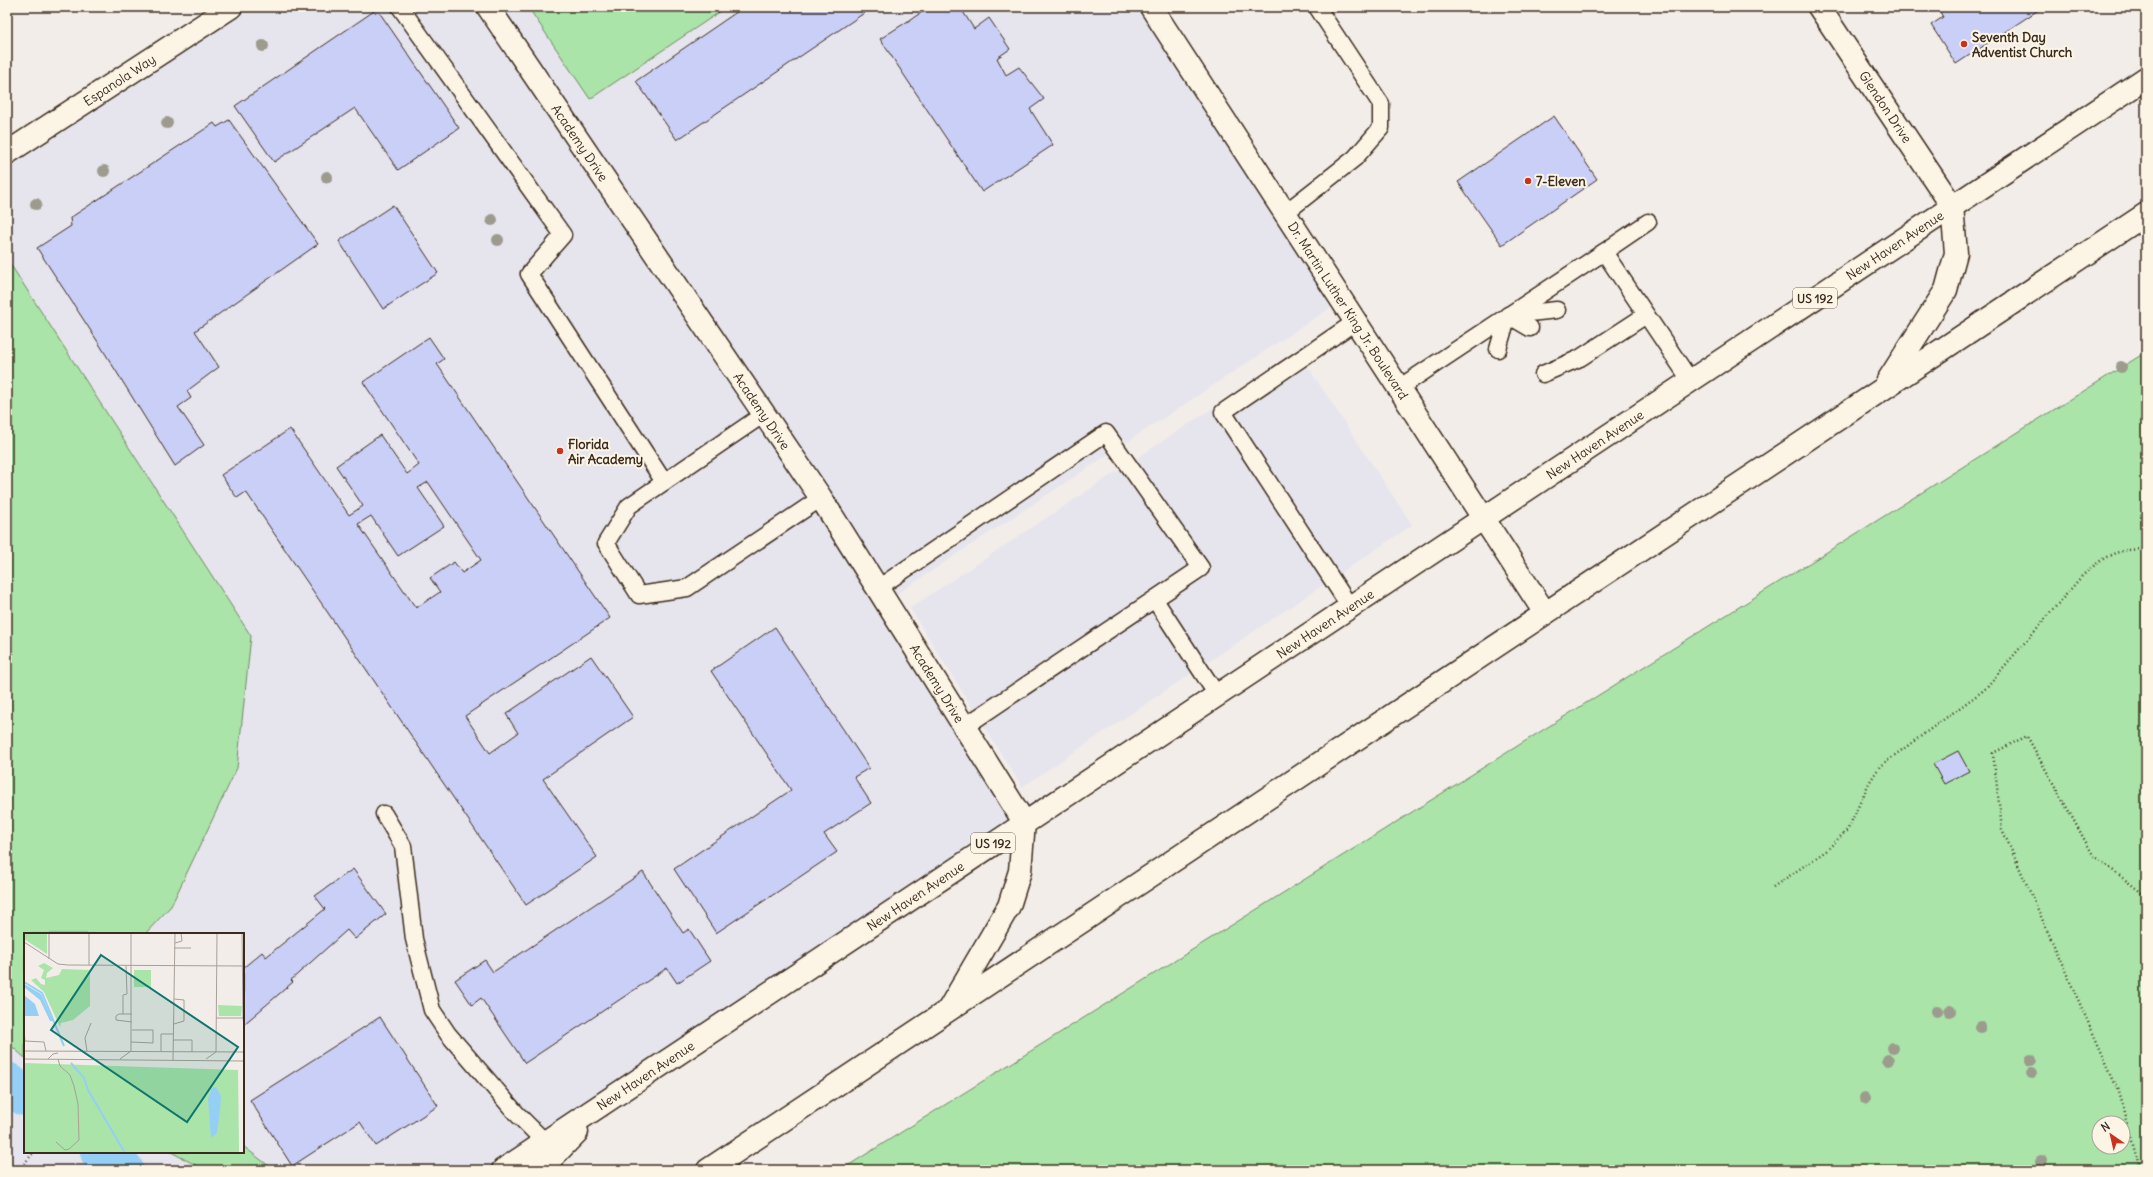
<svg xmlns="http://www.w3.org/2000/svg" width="2153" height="1177" font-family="Delius,sans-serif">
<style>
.built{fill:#e6e4ed;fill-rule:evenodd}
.green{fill:#aae4a9;stroke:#728764;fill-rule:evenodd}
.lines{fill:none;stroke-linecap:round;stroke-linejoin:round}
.canal{stroke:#95cff5;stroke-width:40}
.building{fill:#cacff7;stroke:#3b2a1e;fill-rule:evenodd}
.lane-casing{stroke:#3b2a1e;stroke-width:19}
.street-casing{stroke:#3b2a1e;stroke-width:25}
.secondary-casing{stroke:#3b2a1e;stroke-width:25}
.primary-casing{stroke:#3b2a1e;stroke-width:25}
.path{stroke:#3b2a1e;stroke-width:2.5;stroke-dasharray:1 3;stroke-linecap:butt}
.lane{stroke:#fcf5e5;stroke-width:16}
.street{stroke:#fcf5e5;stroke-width:22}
.secondary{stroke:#fcf5e5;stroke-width:22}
.primary{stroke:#fcf5e5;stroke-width:22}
.tree{fill:#9d9b8d}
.poi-dot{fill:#c8321e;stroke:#fcf5e5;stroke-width:1.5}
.labels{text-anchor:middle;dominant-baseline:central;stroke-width:4;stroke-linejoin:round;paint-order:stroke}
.shield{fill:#fcf5e5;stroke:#75675a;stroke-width:1}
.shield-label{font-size:12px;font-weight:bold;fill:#3b2a1e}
.poi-label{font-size:13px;font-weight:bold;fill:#3b2a1e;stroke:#fcf5e5;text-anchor:start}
.street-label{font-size:13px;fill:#3b2a1e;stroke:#fcf5e5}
.inset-river{fill:none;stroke:#95cff5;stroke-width:2}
.inset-road{fill:none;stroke:#a99f98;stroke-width:1}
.view{fill:#0f766e;fill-opacity:0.15;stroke:#0f766e;stroke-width:2}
.inset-edge{fill:none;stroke:#3b2a1e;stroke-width:2}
</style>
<rect width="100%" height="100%" fill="#f2ede9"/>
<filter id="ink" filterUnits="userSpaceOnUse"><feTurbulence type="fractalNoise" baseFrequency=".025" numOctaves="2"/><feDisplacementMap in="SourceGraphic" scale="8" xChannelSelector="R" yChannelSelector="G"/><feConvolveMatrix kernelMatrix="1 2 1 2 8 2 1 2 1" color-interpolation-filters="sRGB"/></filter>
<g filter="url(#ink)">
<g class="built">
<path d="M231 7H1151L1342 300 886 601 1024 822 503 1170H7V153ZM25 934H243V1152H25Z"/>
<path d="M1298 352 1412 525 1022 787 910 608Z"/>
</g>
<g class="green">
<path d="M528 7H727L590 99Z"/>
<path d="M7 259 251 636 237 768 171 906 145 934H25V1058L7 1042Z"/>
<path d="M2146 352V1170H841ZM2099 1123H2123V1147H2099Z"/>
<path d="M243 1146 274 1170H205L171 1152H243Z"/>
</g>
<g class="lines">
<g class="canal">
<path d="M7 1082 25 1096"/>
<path d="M100 1152 124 1170"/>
</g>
</g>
<g class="building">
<path d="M744 7H873L677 140 636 81Z"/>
<path d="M930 7H960L974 29 989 18 1010 49 997 58 1006 75 1019 67 1044 99 1030 109 1053 145 982 192 880 39Z"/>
<path d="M1937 7H2043L1956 64 1931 25 1943 17Z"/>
<path d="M377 9 459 128 398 170 355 108 274 162 235 106Z"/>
<path d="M1554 116 1597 179 1502 245 1458 182Z"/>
<path d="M229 120 318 244 195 331 219 367 187 391 191 398 178 407 204 445 175 466 98 342 37 248 71 226 70 218 214 123 217 127Z"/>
<path d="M393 205 438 273 383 309 339 241Z"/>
<path d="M429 337 444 359 437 364 610 618 465 716 490 753 518 733 506 714 591 656 633 717 543 779 597 857 526 905 246 492 237 498 221 475 290 429 349 515 363 506 336 466 380 435 407 474 419 465 363 382ZM428 482 481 560 462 573 454 562 430 578 440 592 416 608 358 524 371 516 398 556 444 526 418 488Z"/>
<path d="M775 627 869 768 854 777 871 803 824 834 837 852 716 933 674 869 791 790 711 671Z"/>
<path d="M1958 751 1969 771 1944 784 1933 764Z"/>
<path d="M353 869 386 914 355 939 347 930 291 980 293 982 243 1025V968L262 952 266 957 325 909 315 896Z"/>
<path d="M643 872 683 933 689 929 710 961 677 983 667 968 525 1063 481 998 472 1005 455 980 485 960 493 972Z"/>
<path d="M380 1017 438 1106 376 1146 360 1122 292 1166 250 1100Z"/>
</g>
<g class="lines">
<defs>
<g id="lane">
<path d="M400 7 563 235 529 274 664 482"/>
<path d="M1285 213 1355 158 1381 128V104L1317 7"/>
<path d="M1604 252 1648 222"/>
<path d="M1511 315 1557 310"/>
<path d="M1498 349 1508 315 1530 328"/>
<path d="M1543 374 1580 358 1646 315"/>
<path d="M1399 388 1604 252 1690 380"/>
<path d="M764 414 629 506 606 543 639 595 687 588 821 498"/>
<path d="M878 588 1106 433 1201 568 964 727"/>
<path d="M1155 600 1217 695"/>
<path d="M1350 607 1223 412 1355 322"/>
<path d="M384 814 403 846 414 939 432 1010 448 1034 516 1113 545 1142"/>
</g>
<g id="street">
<path id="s1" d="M488 7 821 498 1024 822"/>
<path id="s2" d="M1819 7 1952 206"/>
<path id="s3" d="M7 153 231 7"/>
</g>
<g id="secondary">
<path id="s4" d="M1151 7 1545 613"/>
</g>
<g id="primary">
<path d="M1887 382 1946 290 1956 253 1952 206"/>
<path d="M950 1007 1009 906 1020 871 1024 822"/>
<path id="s5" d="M503 1170 2146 78"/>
<path d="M540 1170 577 1132"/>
<path d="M708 1170 2146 214"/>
</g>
</defs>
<use href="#lane" class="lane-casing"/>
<use href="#street" class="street-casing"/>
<use href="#secondary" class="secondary-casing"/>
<use href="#primary" class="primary-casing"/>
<g class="path">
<path d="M1773 887 1826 851 1848 829 1869 783 1880 766 1984 690 2082 576C2104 556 2115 549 2146 549"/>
<path d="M19 1170 34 1152"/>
<path d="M2137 1170 2138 1164 2117 1087 2002 829 1993 753 2027 736 2093 855 2146 896"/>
</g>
<use href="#lane" class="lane"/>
<use href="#street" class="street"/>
<use href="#secondary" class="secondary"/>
<use href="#primary" class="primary"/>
</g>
<g class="tree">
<circle cx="263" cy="46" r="6"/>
<circle cx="167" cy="123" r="6"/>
<circle cx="104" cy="171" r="6"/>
<circle cx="327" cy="177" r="6"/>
<circle cx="36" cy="204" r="6"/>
<circle cx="492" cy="220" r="6"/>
<circle cx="498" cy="240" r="6"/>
<circle cx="2121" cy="367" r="6"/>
<circle cx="1937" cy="1011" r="6"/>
<circle cx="1950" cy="1011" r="6"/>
<circle cx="1980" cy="1027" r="6"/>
<circle cx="1893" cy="1048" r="6"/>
<circle cx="1888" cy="1060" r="6"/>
<circle cx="2031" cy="1060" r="6"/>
<circle cx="2032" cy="1073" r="6"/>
<circle cx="1865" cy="1098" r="6"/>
<circle cx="2041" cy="1161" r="6"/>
</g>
</g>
<g class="poi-dot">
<circle cx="1964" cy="44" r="4"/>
<circle cx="1528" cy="181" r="4"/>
<circle cx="560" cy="451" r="4"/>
</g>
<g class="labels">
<g class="shield">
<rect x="1793" y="288" width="44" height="20" rx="3"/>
<rect x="971" y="833" width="44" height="20" rx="3"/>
</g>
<g class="shield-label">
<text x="1815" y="298">US 192</text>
<text x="993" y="843">US 192</text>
</g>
<g class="poi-label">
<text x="1972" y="37">Seventh Day<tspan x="1972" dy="15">Adventist Church</tspan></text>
<text x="1536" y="181">7-Eleven</text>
<text x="568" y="444">Florida<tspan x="568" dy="15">Air Academy</tspan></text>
</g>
<g class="street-label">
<text stroke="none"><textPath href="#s3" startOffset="134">Espanola Way</textPath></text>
<text stroke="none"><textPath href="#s2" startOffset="120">Glendon Drive</textPath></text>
<text stroke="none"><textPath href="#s1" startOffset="164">Academy Drive</textPath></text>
<text stroke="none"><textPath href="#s5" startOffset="1671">New Haven Avenue</textPath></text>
<text stroke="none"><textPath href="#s4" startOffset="362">Dr. Martin Luther King Jr. Boulevard</textPath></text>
<text stroke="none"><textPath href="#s1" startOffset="488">Academy Drive</textPath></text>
<text stroke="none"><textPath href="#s5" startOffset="1311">New Haven Avenue</textPath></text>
<text stroke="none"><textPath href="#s5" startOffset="987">New Haven Avenue</textPath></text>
<text stroke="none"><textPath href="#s1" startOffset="812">Academy Drive</textPath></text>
<text stroke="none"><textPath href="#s5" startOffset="495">New Haven Avenue</textPath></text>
<text stroke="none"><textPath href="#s5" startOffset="171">New Haven Avenue</textPath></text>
</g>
</g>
<g transform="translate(24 933)">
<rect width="220" height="220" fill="#f2ede9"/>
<path d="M23 0V21L0 6V0ZM20 30 29 35 23 40 22 45 35 42 38 36 66 37V73L49 87 37 90 36 94 20 59 7 47 12 45 17 51 21 52V47L17 45 20 37 14 33ZM110 37H127V54H110ZM194 72 218 73 217 83H195ZM0 130 214 137 215 220H0Z" fill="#aae4a9"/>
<path d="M0 51 17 61 29 88H26L16 67 0 54ZM0 62 11 71 15 83H0ZM192 154 197 163 196 177 193 200 187 205 184 166 188 155Z" fill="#95cff5"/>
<path class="inset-river" d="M0 49 18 60 40 113M47 130 60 145 64 157 101 220"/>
<path class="inset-road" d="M25 0V26M218 0 219 85M0 9 34 31 44 32 220 33M151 10 158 8 157 0M150 15H167M65 32V0M99 81V62L103 61 102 33M108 81H95L92 83V87L108 89M192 85H219L220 93M150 91 160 88V67L150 66M0 98 1 108 20 109 22 118M149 107H168V119M107 109 129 110V97H108M0 118 220 119M63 118 61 105 67 90M107 118V0M137 118V101H149M192 119 193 0M0 126 220 128M24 126 29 121 34 120M96 126 107 118M182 126 192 119M149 127 151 0M32 209 41 217 45 216 55 207 54 171 50 153 46 142 36 133 34 126"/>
<path class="view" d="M77 22 214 114 163 189 27 97Z"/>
<rect width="220" height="220" class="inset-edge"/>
</g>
<rect width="2153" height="1177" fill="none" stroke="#fcf5e5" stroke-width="24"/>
<rect x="12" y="12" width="2129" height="1153" fill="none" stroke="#3b2a1e" stroke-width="1.5" filter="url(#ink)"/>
<g transform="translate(2111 1135) rotate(326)"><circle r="19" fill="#fcf5e5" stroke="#afa495"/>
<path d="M0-3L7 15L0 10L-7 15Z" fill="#c8321e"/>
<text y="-6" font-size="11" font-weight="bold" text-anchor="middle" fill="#3b2a1e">N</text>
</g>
</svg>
